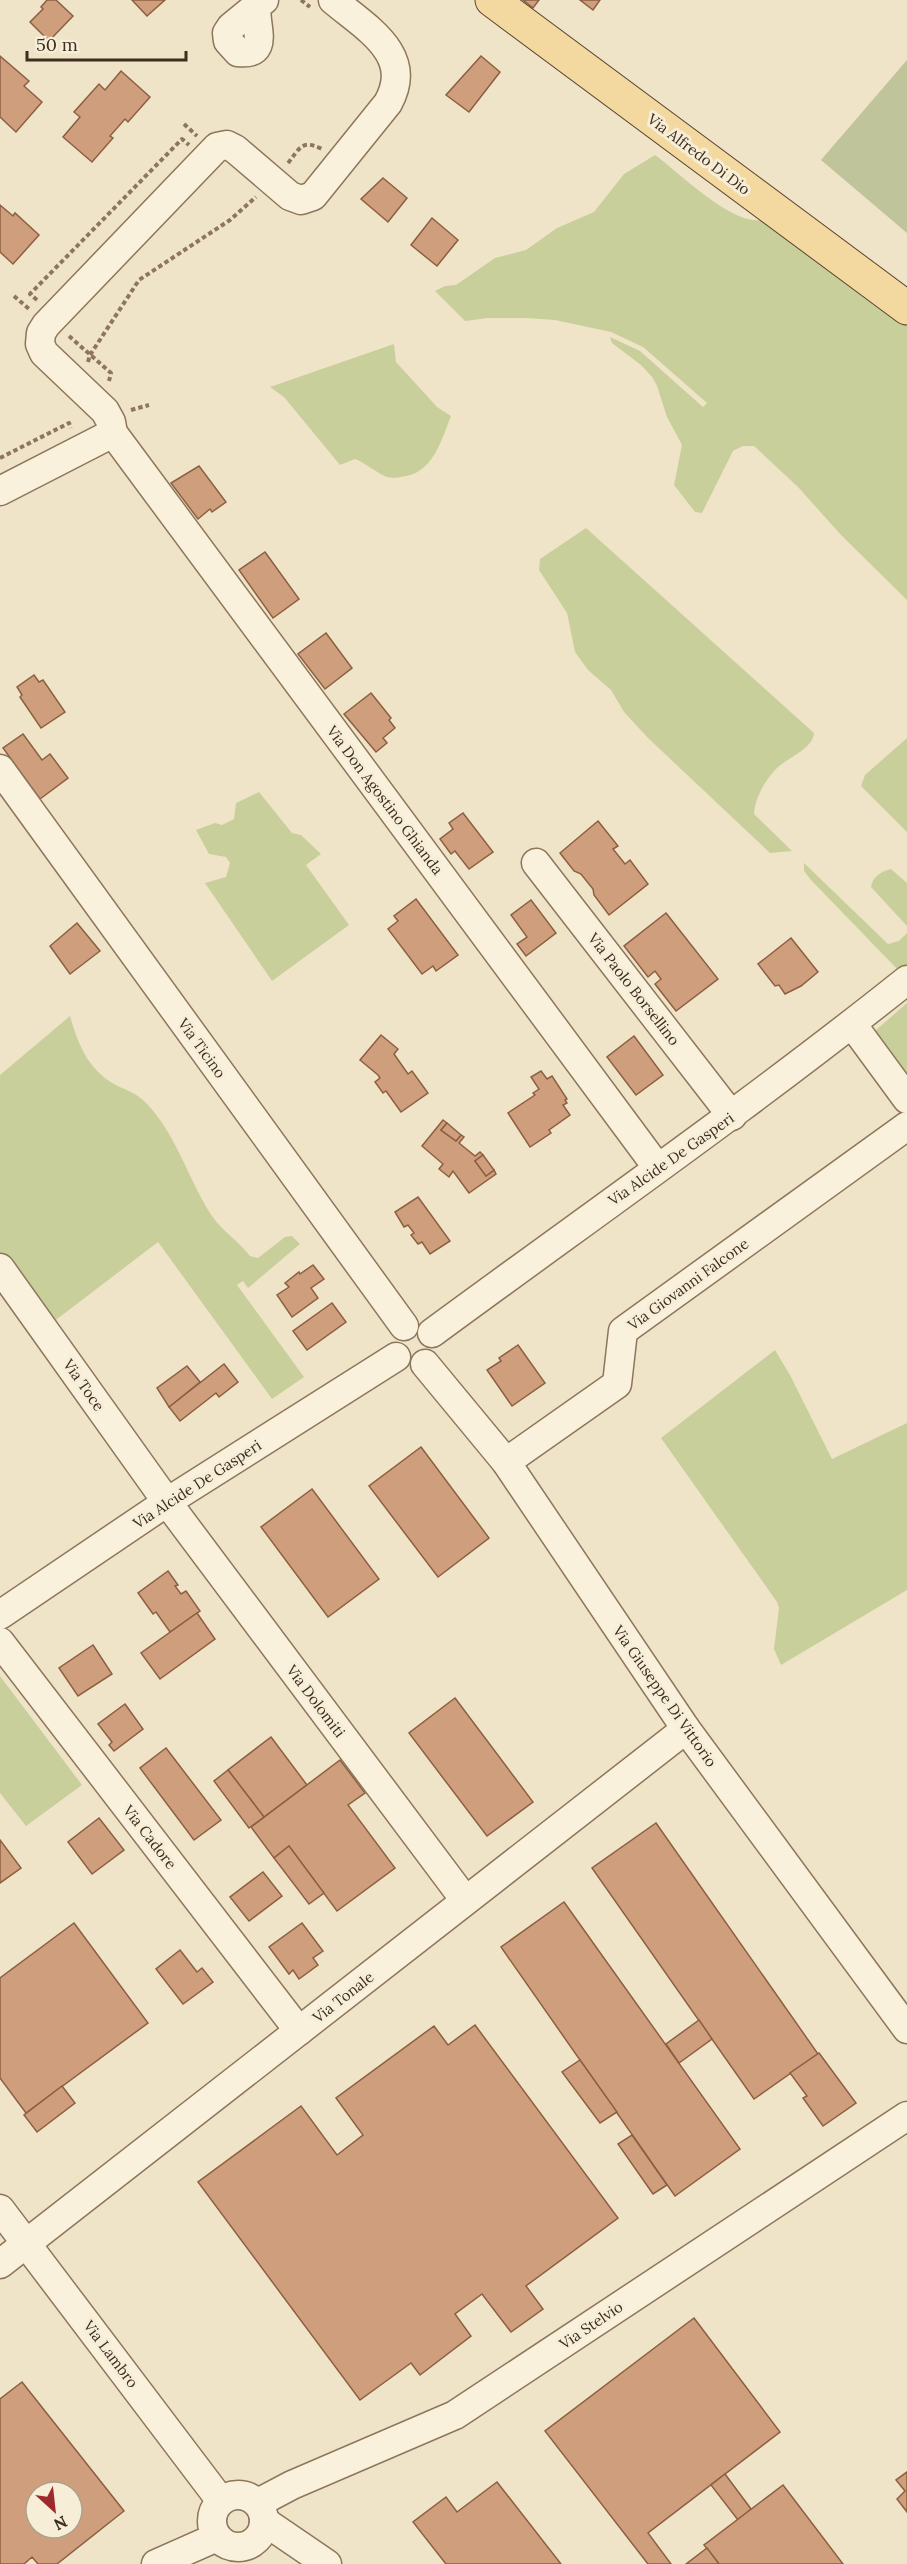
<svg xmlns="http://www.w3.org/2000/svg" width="907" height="2564" font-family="Lora,serif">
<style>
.green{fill:#c9cf9b}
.cemetery{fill:#bfc49a}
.building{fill:#cf9f7d;stroke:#8d5f41;stroke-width:1.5;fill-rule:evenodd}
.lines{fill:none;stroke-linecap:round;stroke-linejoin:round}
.minor-casing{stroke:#8d765c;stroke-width:31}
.major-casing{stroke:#5b4430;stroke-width:35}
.path{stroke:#8d765c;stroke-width:4;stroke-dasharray:4.5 3;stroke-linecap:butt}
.minor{stroke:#faf1dc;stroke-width:28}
.major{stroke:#f3d9a0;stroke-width:33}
.labels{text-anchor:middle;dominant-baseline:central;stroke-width:6;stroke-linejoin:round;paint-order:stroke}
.street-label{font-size:15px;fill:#3d2e20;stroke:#f7eed8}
</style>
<rect width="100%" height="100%" fill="#f0e4c8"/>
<g class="green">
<path d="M655 155C681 174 730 224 761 220L907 325V600L841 535 798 487 754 446H743L733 451 702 513 695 512 674 485 682 445 667 417 657 386 652 377 641 365 612 343 610 337 640 351 703 407 707 403 643 347 611 332 555 320 526 318H488L465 321 435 291 445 286 456 285 495 258 526 250 557 228 594 212 624 174Z"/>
<path d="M394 344 396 362 437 407 451 416C441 441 433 474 401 477 398 478 391 478 387 477 376 473 366 463 355 459L340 465 284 397 270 387Z"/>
<path d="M586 528 814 733C813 749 787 758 777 768 765 780 755 798 754 814L792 851 770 853 648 738 624 712 611 690 588 670 575 652 567 613 539 570 540 559Z"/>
<path d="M907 738V832L861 786 865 775Z"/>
<path d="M259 792 292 833 301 835 321 854 306 865 349 925 272 981 205 883 226 877 230 863 226 857 209 854 196 830 215 823 222 825 234 819 236 803Z"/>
<path d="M804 863 888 944 899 941 907 933V967L901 973 811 880 804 871Z"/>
<path d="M891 869 907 883V926L871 887C872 877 882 871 891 869Z"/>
<path d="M907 1003V1089L868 1037Z"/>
<path d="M70 1016C78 1044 88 1069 114 1084 127 1091 138 1093 148 1105 177 1136 189 1181 212 1216 223 1232 239 1241 250 1256L258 1258 285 1237 292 1236 300 1244 248 1288 243 1281 237 1285 304 1377 272 1399 158 1242 48 1326 0 1261V1075Z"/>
<path d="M775 1350 790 1375 832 1459 907 1423V1590L781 1665 774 1649 779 1608 777 1602 661 1438Z"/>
<path d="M0 1676 82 1785 26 1826 0 1793Z"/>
</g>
<path class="cemetery" d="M907 60V233L821 160Z"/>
<g class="building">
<path d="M47 0H56L73 16 49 41 30 22 43 9 41 7Z"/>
<path d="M132 0H165L147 16Z"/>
<path d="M523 0H539L533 8Z"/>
<path d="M580 0H600L593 10Z"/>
<path d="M0 56 29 81 24 86 42 102 16 132 0 117Z"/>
<path d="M481 56 500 72 469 112 446 95Z"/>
<path d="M121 71 150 97 128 122 125 119 110 136 113 138 92 162 63 137 80 117 74 112 99 84 105 90Z"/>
<path d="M383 178 407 198 388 222 361 199Z"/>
<path d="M0 205 13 216 15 213 39 235 13 264 0 252Z"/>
<path d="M432 218 458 240 437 266 411 245Z"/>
<path d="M199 466 226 502 212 512 210 509 198 519 171 483Z"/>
<path d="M265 552 299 599 273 618 239 570Z"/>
<path d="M326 633 352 668 325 689 298 654Z"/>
<path d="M34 675 39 682 43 680 65 712 41 728 20 697 22 695 17 687Z"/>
<path d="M371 693 391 718 389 720 395 728 383 738 387 743 376 752 344 714Z"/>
<path d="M23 734 42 760 50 754 68 778 40 799 3 748Z"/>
<path d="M463 813 493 852 469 869 455 851 451 854 440 839 453 829 449 823Z"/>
<path d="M598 821 618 846 613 849 625 864 630 860 648 884 609 915 594 895 593 889 581 874 574 871 560 853Z"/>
<path d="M416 899 458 955 436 971 433 966 422 974 388 929 398 921 394 916Z"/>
<path d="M531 900 556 933 526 956 517 944 527 937 511 915Z"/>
<path d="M666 913 718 979 676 1011 655 984 661 979 655 971 648 977 624 946Z"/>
<path d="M77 923 100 951 70 974 50 946Z"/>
<path d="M791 938 818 972 801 986 785 994 779 985 775 986 758 964Z"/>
<path d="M381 1035 398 1049 394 1054 408 1074 412 1071 428 1093 401 1112 386 1091 383 1093 375 1082 380 1078 378 1075 360 1060Z"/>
<path d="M634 1036 663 1075 636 1095 607 1057Z"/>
<path d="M541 1071 547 1079 552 1076 567 1099 565 1100 567 1103 563 1105 570 1115 549 1130 551 1133 530 1147 508 1113 535 1095 533 1093 539 1089 531 1077Z"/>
<path d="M443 1120 447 1123 441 1130 456 1141 461 1135 464 1137 459 1143 475 1156 480 1152 483 1155 475 1161 486 1176 494 1170 496 1174 469 1193 453 1171 449 1177 439 1169 443 1164 422 1146Z"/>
<path d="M447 1123 461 1135 456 1141 441 1130Z"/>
<path d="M483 1155 494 1170 486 1176 475 1161Z"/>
<path d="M418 1197 450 1241 430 1254 422 1242 418 1244 411 1235 414 1233 408 1225 404 1227 395 1212Z"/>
<path d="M313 1265 324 1279 311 1288 318 1298 292 1317 277 1295 289 1287 285 1283 299 1272 300 1274Z"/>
<path d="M332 1303 346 1322 307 1350 293 1331Z"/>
<path d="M518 1345 545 1383 512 1406 487 1370 501 1361 499 1358Z"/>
<path d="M224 1364 238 1382 219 1397 216 1393 180 1421 169 1407Z"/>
<path d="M187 1366 200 1382 169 1407 157 1388Z"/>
<path d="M421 1447 489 1538 438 1577 369 1486Z"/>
<path d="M312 1489 379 1579 328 1617 261 1527Z"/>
<path d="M168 1571 178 1585 175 1586 181 1594 186 1591 200 1611 170 1632 156 1612 153 1614 138 1593Z"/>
<path d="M197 1613 215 1639 160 1679 141 1653Z"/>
<path d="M93 1645 112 1674 78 1696 59 1668Z"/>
<path d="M455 1698 533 1802 487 1836 409 1733Z"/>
<path d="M125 1704 143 1729 114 1751 109 1745 112 1742 98 1724Z"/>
<path d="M271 1737 307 1785 264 1817 228 1770Z"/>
<path d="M166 1748 221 1820 194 1840 140 1768Z"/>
<path d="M340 1760 365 1793 348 1805 395 1868 337 1911 289 1846 274 1858 251 1827Z"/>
<path d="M228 1770 264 1817 249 1828 214 1781Z"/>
<path d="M99 1818 124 1850 92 1874 68 1842Z"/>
<path d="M656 1823 818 2054 754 2099 592 1868Z"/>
<path d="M0 1840 21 1868 0 1883Z"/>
<path d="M289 1846 324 1893 309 1904 274 1858Z"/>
<path d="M263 1872 282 1896 249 1921 230 1897Z"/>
<path d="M564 1902 740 2149 675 2196 501 1947Z"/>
<path d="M74 1923 148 2023 26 2113 0 2078V1978Z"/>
<path d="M302 1923 323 1951 313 1958 318 1965 299 1979 293 1970 289 1974 269 1947Z"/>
<path d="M180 1950 197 1972 202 1968 213 1982 183 2004 156 1969Z"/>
<path d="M699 2020 712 2039 679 2063 666 2044Z"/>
<path d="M475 2025 618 2218 526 2286 543 2309 511 2332 482 2294 455 2314 471 2336 420 2375 411 2363 360 2400 198 2182 301 2106 337 2155 363 2135 336 2098 434 2026 448 2045Z"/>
<path d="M819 2053 856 2103 823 2126 803 2098 807 2096 790 2073Z"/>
<path d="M580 2060 617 2112 600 2123 562 2072Z"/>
<path d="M62 2086 75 2103 37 2132 24 2115Z"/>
<path d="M632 2135 667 2185 653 2194 618 2144Z"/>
<path d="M694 2318 780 2432 648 2533 671 2564H648L545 2431Z"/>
<path d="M22 2382 124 2511 57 2564H38L32 2557 24 2564H0V2399ZM36 2492H72V2528H36Z"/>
<path d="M907 2472V2512L897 2499 905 2491 896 2480Z"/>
<path d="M725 2474 751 2509 738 2520 711 2485Z"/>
<path d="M497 2482 561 2564H446L413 2522 446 2497 457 2512Z"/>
<path d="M783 2485 843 2564H719L704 2545Z"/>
<path d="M707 2548 719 2564H686Z"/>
</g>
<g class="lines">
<defs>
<g id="minor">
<path d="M333 0C366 28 415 54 388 103L313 196 301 200 290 196 235 149 227 145 217 147 46 325 41 333 40 344 44 353 105 411 111 422 113 433 657 1167"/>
<path d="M257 6C253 24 272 56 238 52L228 41 227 33 231 27 264 0"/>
<path d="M0 491 113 433"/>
<path d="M0 769 404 1326"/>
<path d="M536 863 732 1116"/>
<path d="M852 1024 907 1099"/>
<path d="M0 1268 167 1502 465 1900"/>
<path d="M432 1333C591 1216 753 1103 907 980"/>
<path d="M425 1364 506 1462 686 1729 907 2029"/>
<path d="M506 1462 617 1384 623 1331 907 1126"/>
<path d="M0 1615 167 1502 396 1357"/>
<path d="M0 1642 299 2031"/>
<path d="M0 2209 221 2501"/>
<path d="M0 2264 686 1729"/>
<circle cx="238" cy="2521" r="26"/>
<path d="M258 2503 292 2485 455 2415 907 2116"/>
<path d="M264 2521 327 2564"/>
<path d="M156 2564 217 2537"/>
</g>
<path id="major" d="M492 0 907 308"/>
</defs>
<use href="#minor" class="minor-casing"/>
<use href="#major" class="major-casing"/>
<g class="path">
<path d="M301 0 310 7"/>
<path d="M184 124 197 136"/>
<path d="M288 163C300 148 302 139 322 149"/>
<path d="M14 296 29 309"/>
<path d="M37 300 30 294 182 139 189 145"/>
<path d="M69 336 111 373 109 381"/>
<path d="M88 362 90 355 139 280 230 220 256 197"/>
<path d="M131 410 149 405"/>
<path d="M0 458 69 423 71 428"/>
</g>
<use href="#minor" class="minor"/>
<use href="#major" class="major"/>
</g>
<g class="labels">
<g class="street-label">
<text transform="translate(699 154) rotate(37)">Via Alfredo Di Dio</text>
<text transform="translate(385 800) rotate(53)">Via Don Agostino Ghianda</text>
<text transform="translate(634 989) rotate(52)">Via Paolo Borsellino</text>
<text transform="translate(202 1048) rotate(54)">Via Ticino</text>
<text transform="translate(671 1159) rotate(-35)">Via Alcide De Gasperi</text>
<text transform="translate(688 1284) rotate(-36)">Via Giovanni Falcone</text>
<text transform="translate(84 1385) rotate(55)">Via Toce</text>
<text transform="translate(197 1484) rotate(-33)">Via Alcide De Gasperi</text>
<text transform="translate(665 1696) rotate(55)">Via Giuseppe Di Vittorio</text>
<text transform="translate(316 1701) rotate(53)">Via Dolomiti</text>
<text transform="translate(150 1837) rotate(52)">Via Cadore</text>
<text transform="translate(343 1997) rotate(-38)">Via Tonale</text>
<text transform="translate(591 2325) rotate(-34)">Via Stelvio</text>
<text transform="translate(111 2354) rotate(53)">Via Lambro</text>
</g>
</g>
<g transform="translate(54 2510) rotate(153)"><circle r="28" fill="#f7eed8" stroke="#ada18e" stroke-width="1.5"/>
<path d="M0-4.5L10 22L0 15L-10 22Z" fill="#9e2a2b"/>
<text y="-9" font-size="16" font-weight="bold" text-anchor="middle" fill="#3d2e20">N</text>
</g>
<path d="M27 51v9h159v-9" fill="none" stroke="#3d2e20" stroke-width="3"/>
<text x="36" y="51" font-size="18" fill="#3d2e20" stroke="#f7eed8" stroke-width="4.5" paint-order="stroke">50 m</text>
</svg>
